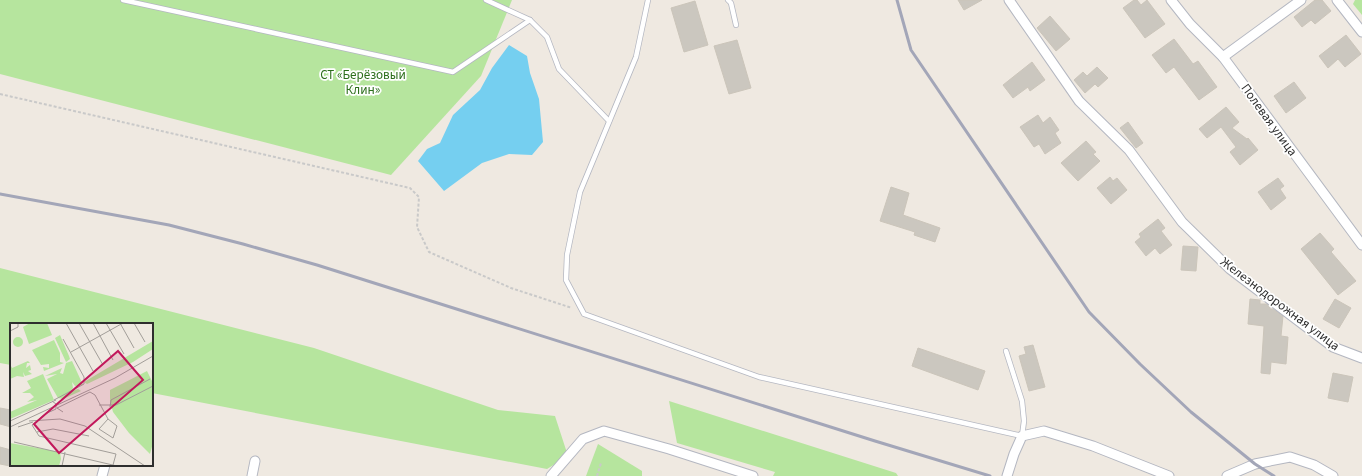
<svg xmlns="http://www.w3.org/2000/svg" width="1362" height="476" font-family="'Source Sans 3',sans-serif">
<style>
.green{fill:#b6e59e}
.water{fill:#75cff0}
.building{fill:#cbc7bf;stroke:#cbc5ba}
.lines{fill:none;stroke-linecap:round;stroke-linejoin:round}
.service-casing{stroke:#b4b7c1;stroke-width:6}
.minor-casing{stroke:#b4b7c1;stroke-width:11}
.path{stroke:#c9c9c9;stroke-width:2;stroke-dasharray:3 2;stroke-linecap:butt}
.service{stroke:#fff;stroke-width:4.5}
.minor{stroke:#fff;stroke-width:9}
.rail{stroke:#a3a6b8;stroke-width:3}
.labels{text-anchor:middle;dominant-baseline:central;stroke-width:3.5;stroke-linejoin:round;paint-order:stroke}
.park-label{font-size:13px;fill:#2c6e1b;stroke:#fff}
.street-label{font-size:13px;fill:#2e2e2e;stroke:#fff}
.inset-road{fill:none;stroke:#a29e99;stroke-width:1}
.view{fill:#c2185b;fill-opacity:0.15;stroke:#c2185b;stroke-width:2}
.inset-edge{fill:none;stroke:#2e2e2e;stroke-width:2}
</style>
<rect width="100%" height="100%" fill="#efe9e1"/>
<g class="green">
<path d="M0 0H512L481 76 391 175 0 74Z"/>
<path d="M1355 0H1362V15L1353 4Z"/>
<path d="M0 268 314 348 498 410 555 416 568 456 547 469 152 393V324H11V365L0 363Z"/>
<path d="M669 401 896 473 898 476H773L775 472 677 443Z"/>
<path d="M598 444 642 471V476H586Z"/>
</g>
<path class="water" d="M509 45 527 56 530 73 539 99 543 142 532 155 509 154 482 163 444 191 418 161 427 149 440 143 453 115 480 90 492 68Z"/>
<g class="building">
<path d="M958 0H982L964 10Z"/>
<path d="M1134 0H1137L1141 5 1147 0 1165 24 1145 38 1123 8Z"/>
<path d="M1315 0H1322L1331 11 1315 24 1311 20 1302 27 1294 17Z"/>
<path d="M695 1 708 45 684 52 671 8Z"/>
<path d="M1050 16 1070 39 1056 51 1037 28Z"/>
<path d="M1346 35 1361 54 1345 67 1338 59 1328 68 1319 56Z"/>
<path d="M1174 39 1193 64 1198 61 1217 87 1199 100 1174 67 1166 73 1152 55Z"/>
<path d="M737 40 751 88 729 94 714 46Z"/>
<path d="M1032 62 1045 80 1030 91 1028 87 1013 98 1003 85Z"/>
<path d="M1097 67 1108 78 1098 87 1095 84 1085 93 1074 80 1083 72 1087 76Z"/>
<path d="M1294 82 1306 98 1286 113 1274 96Z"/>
<path d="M1226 107 1239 122 1232 128 1247 139 1248 138 1258 150 1240 165 1230 152 1236 147 1221 127 1207 138 1199 129Z"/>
<path d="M1038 115 1043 123 1050 117 1059 130 1055 133 1061 143 1045 154 1039 144 1034 147 1020 127Z"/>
<path d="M1128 122 1143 143 1136 148 1120 128Z"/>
<path d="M1086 141 1096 152 1093 154 1100 161 1078 181 1061 163Z"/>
<path d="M1110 177 1113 181 1117 178 1127 190 1111 204 1097 188Z"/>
<path d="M1278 178 1284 186 1280 189 1286 198 1271 210 1258 192Z"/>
<path d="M891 187 909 193 903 215 940 228 935 242 914 235 915 232 880 221Z"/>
<path d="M1158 219 1165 228 1161 231 1172 245 1160 254 1155 248 1146 256 1135 242 1141 237 1139 234Z"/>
<path d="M1320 233 1334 249 1331 252 1356 281 1338 295 1301 249Z"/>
<path d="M1183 246 1198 247 1196 271 1181 270Z"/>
<path d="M1250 299 1260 300V304H1267L1270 307V309H1273L1283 316 1281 336 1288 337 1286 364 1271 362 1270 374 1261 373 1264 326 1248 324Z"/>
<path d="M1335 299 1351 308 1339 328 1323 319Z"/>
<path d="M1033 345 1045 387 1029 391 1019 356 1026 354 1024 347Z"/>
<path d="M918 348 985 371 978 390 912 366Z"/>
<path d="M1333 373 1353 377 1348 402 1328 398Z"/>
<path d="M0 408 11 410V427L0 424Z"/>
<path d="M0 447 11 450 10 466 0 464Z"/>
</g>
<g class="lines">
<defs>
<g id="service">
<path d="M123 0 453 72 530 20"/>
<path d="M486 0 530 20 547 37 559 69 609 121"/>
<path d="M648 0 636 57 580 192 567 255 566 280 584 314 759 377 1022 436 1024 421 1022 401 1006 351"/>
<path d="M728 0 731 3 736 25"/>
</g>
<g id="minor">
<path d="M1009 0 1079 101 1129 150 1182 222 1230 269 1333 347 1362 358"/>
<path d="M1171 0 1190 24 1223 57 1362 245"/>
<path d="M1337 0 1362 32"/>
<path d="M1223 57 1301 0"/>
<path d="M102 476 105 465"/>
<path d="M252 476 255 461"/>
<path d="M551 476 583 439 604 431 669 449 753 476"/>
<path d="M1007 476 1014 454 1022 436 1044 431 1093 446 1169 476"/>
<path d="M1227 476 1255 464 1290 457 1314 465 1333 476"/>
</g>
</defs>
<use href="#service" class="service-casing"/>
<use href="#minor" class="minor-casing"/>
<g class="path">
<path d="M0 94 410 188 419 197 417 227 429 252 511 288 572 308"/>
<path d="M597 476 601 463"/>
</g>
<use href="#service" class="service"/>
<use href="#minor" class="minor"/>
<g class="rail">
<path d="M897 0 911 50 1089 312 1140 364 1191 412 1255 464 1274 476"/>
<path d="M0 194 169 225 243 244 317 265 875 441 990 476"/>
</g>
</g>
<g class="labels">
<g class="park-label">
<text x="363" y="75">СТ «Берёзовый<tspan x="363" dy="15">Клин»</tspan></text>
</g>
<g class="street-label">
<text transform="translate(1269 120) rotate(54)">Полевая улица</text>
<text transform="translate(1280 304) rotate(37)">Железнодорожная улица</text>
</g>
</g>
<g transform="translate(10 323)">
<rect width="143" height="143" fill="#efe9e1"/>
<path d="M20 0H37L42 12 19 21 13 4ZM50 12 59 33 60 36 56 39 45 15ZM3 19a5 5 0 1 1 10 0a5 5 0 1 1-10 0ZM44 17 50 30V39L54 40 34 48 33 44 39 45V41L31 42 22 27ZM143 18V26L123 39 77 61 74 59ZM18 38 20 40H17L16 45 20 42 21 47 18 48 22 51 15 53 13 49 14 54 7 53 0 56V41L2 45ZM62 38 73 62 65 63 62 59 63 65 60 69 68 66 71 68 53 76 48 75 37 56 47 51 35 53 52 45 50 50 53 51 56 40ZM137 48 143 60V120L140 131 119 110 103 89 100 78V67ZM33 51 44 77 0 96V89L27 77 17 79 24 74 20 70H12L21 65 17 58ZM0 120 50 129 51 136 49 143H0Z" fill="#b6e59e"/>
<path class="inset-road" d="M56 0 83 48M69 0 93 42M83 0 103 37M96 0 114 31M110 0 124 25M124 0 135 19M0 8 8 4V0M61 29 113 0M44 77 74 61V54L53 16M42 78 46 81V86L35 91 22 102 29 113 106 131 103 142M89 82H106L143 63M100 84 101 77 140 56M53 89 47 85 80 69 85 72 98 96 89 106 103 115 107 103 98 96M0 98 46 77M19 98 50 96 75 103 135 143M0 104 105 55 143 33M8 104 23 99M27 109 43 106 79 113M4 119 107 143M52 143 55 129"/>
<path class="view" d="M108 28 133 57 49 130 24 101Z"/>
<rect width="143" height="143" class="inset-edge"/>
</g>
</svg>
